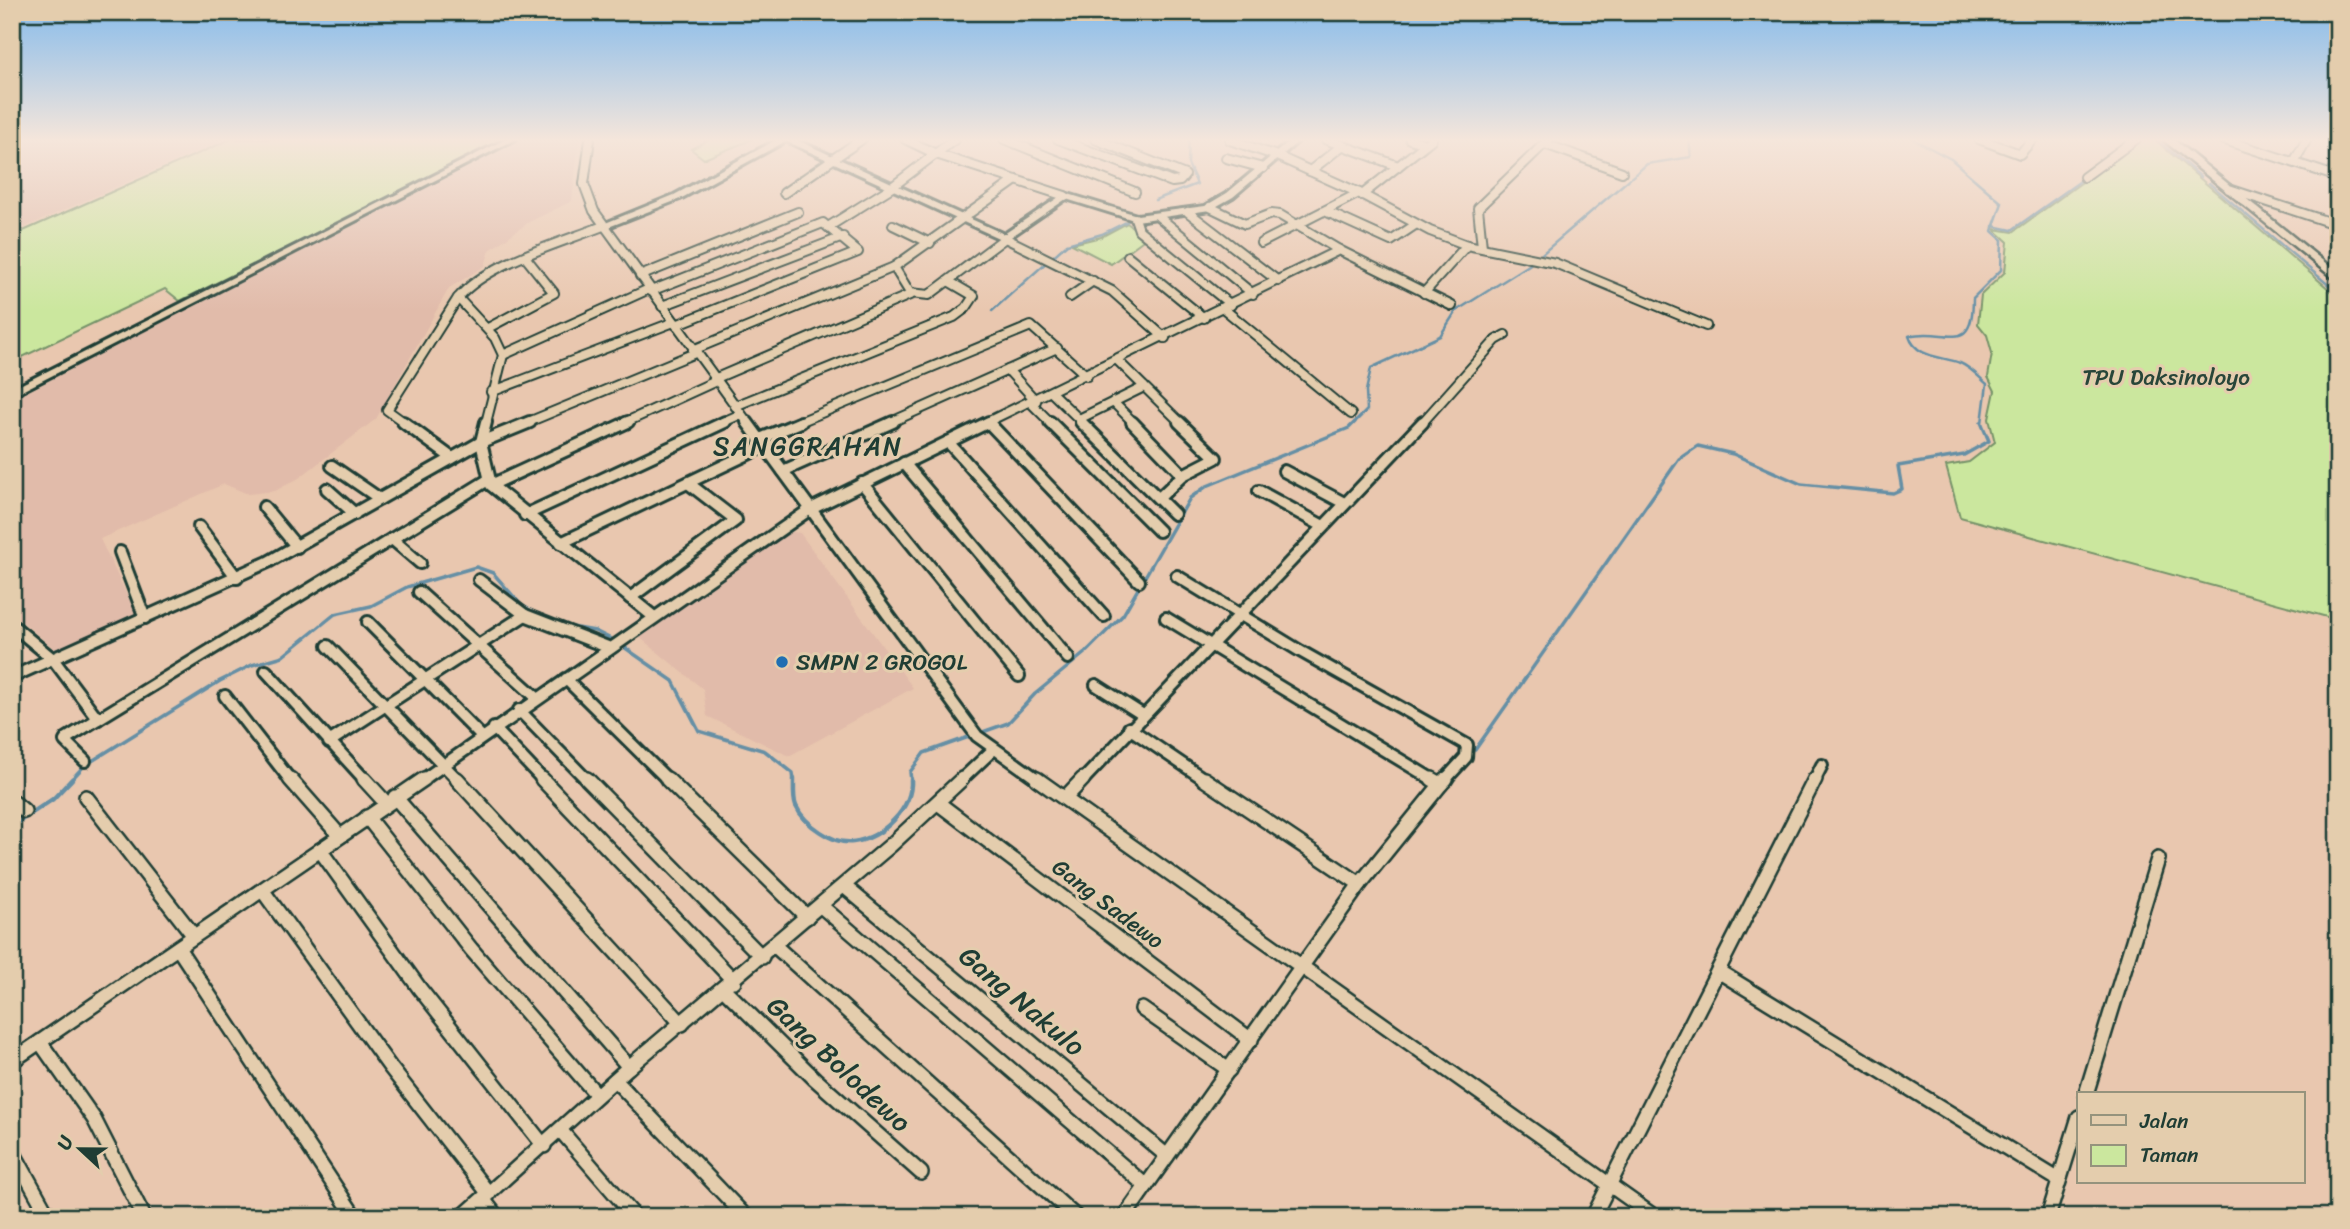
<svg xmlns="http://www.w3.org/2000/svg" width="2350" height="1229" font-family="Sriracha,sans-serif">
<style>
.built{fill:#e1bbaa}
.green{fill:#cbe79e;stroke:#759269;stroke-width:2}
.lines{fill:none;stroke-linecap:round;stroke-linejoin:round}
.stream-far2{stroke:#658fa5;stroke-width:2.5}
.stream-far1{stroke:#658fa5;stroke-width:3.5}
.stream{stroke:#658fa5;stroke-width:4.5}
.minor-far2-casing{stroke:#1f3d34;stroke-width:12}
.minor-far1-casing{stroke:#1f3d34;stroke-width:16}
.minor-casing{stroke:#1f3d34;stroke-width:18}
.tertiary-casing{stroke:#1f3d34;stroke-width:6}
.secondary-casing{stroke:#1f3d34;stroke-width:5}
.minor-far2{stroke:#e4cdad;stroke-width:8}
.minor-far1{stroke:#e4cdad;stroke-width:10}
.minor{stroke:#e4cdad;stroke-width:13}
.tertiary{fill:#e4cdad;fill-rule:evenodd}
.secondary{fill:#e4cdad;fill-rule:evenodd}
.poi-dot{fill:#1f6fb2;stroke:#e4cdad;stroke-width:2.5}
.labels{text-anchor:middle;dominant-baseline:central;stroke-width:6;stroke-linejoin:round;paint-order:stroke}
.park-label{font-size:23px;fill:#284639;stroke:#e4cdad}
.poi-label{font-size:23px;fill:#1f3d34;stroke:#e4cdad;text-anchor:start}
.street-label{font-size:23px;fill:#1f3d34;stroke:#e4cdad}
.quarter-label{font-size:26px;letter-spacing:2px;fill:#1f3d34;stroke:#e4cdad}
.near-street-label{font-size:28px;fill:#1f3d34;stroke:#e4cdad}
</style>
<rect width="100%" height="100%" fill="#e9c7af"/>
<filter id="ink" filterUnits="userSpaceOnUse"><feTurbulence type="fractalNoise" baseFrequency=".0143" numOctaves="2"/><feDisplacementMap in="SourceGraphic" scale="14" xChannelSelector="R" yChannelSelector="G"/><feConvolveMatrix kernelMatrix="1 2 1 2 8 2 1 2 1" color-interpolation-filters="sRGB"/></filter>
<g filter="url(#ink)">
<g class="built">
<path d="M12 139H225L12 233Z"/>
<path d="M520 139H579L572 201 529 222 490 250 485 266 449 288 376 419 299 478 275 491 248 494 224 484 100 539 136 614 57 651 12 613V400Z"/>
<path d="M787 531 800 533 913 688 789 756 707 716 703 689 638 636Z"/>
</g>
<g class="green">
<path d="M231 139H505L180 301 165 289 12 362V236Z"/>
<path d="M710 139H749L751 140 704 159 691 149Z"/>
<path d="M2142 139H2154L2338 297V620L1960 517 1946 466 1969 462 1995 442 1989 419 1995 391 1988 377 1992 353 1987 335 1978 324 1981 295 2005 272 2008 242 1994 229 2013 232Z"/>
<path d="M1127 223 1146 238 1111 264 1072 244 1101 237Z"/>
</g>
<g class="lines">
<g class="stream-far2">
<path d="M1913 139 1951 159 2002 203 1992 231 2002 240 2001 270 1973 298C1973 358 1946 326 1909 336 1916 358 1941 356 1960 363 1970 367 1979 377 1987 384L1982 423"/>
<path d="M2156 139 2201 177"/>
<path d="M2209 183 2338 293"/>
<path d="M1155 200 1197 184 1188 164 1189 139"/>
<path d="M1993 226 2012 230 2086 177"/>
<path d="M992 311 1067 244 1102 234 1128 221"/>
<path d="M1354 423 1367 410 1366 391 1371 368 1440 336 1456 311 1529 265 1647 164 1691 157 1689 139"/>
</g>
<g class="stream-far1">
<path d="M566 626 595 631 615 641"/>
<path d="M621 645 673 681 699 731 765 751 793 773 794 781"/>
<path d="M1475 750 1679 459 1698 446 1733 454 1801 484 1893 493 1902 489 1898 466 1964 455 1989 441 1981 422"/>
<path d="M70 781 84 766 220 681 252 665 283 656 335 614 371 606 407 587 476 567 493 573 521 605 539 615"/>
<path d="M911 781 910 772 924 753 1008 723 1035 694 1086 652 1123 615 1190 498 1207 486 1349 428 1355 422"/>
</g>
<g class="stream">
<path d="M794 779C794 787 793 799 796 806 804 824 834 845 853 842 883 838 913 808 911 779"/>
<path d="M12 826 53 799 72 779"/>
</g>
<defs>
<g id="minor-far2">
<path d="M590 139 584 184 594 211 748 423"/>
<path d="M905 139 936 154 1065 196"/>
<path d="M1004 139 1135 192"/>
<path d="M1058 139 1172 182 1180 181 1185 175 1095 139"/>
<path d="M1325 139 1398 166"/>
<path d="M1410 139 1425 144"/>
<path d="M1979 139 2020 154 2033 139"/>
<path d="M2222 139 2338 177"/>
<path d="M1230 140 1277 156 1359 193 1430 231 1467 245 1555 263 1706 326"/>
<path d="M1545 144 1622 172"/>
<path d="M1226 158 1263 168"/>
<path d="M2294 162 2307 139"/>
<path d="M1310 171 1343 145"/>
<path d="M2084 177 2136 139"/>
<path d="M2229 189 2338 225"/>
<path d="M784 193 862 139"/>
<path d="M1362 195 1432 139"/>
<path d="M1210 207 1245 224 1271 214 1280 215 1339 250 1452 306"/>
<path d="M1325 211 1391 241 1415 225"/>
<path d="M1188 212 1278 281"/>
<path d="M1159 217 1253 294"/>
<path d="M1135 218 1139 230 1231 305"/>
<path d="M893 225 930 243"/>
<path d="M828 227 892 187 955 139"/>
<path d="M1261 243 1359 193"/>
<path d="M1482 247 1478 208 1549 139"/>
<path d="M1128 256 1204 318"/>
<path d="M894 267 910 293 929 295 1005 238 1112 291 1165 338"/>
<path d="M640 276 798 212"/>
<path d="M651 291 823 223 858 252 676 325"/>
<path d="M1424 293 1467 245"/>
<path d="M1070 297 1093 281"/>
<path d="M662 306 843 237"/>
<path d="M1224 309 1351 414"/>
<path d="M488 328 554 293 526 258"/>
<path d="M693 350 894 267 1016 180"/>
<path d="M503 355 649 289"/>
<path d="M1118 361 1181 423"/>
<path d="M1008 370 1036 401"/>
<path d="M714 379 912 294"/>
<path d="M491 392 674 322"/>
<path d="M1052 393 1083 423"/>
<path d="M1113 402 1134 423"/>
<path d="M1031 403 1051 423"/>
<path d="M735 406 954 317 966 308 974 296 950 282"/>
<path d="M1079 419 1144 387"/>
<path d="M405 423 387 410 458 298"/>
<path d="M486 423 503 355 495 338 458 298C487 263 561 243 603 226"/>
<path d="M526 423 695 353"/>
<path d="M624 423 716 381"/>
<path d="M721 423 741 414"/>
<path d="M797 423 1031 326 1087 376"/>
<path d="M889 423 1057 348"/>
<path d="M985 423 1339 250"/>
<path d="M1422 423 1496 340 1505 335"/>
</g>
<g id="minor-far1">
<path d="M403 422 452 458"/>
<path d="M486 422 481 442 491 485 654 617"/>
<path d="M747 422 977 736 1040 781"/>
<path d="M1050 422 1159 531"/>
<path d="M1081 422 1174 514"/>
<path d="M1132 422 1183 475"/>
<path d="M989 423 1139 581"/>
<path d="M760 439 801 422"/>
<path d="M948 442 1104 616"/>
<path d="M904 463 1068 658"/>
<path d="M332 466 380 499"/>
<path d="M783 471 893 422"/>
<path d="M1284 471 1344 503"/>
<path d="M862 483 1019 676"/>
<path d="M491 485 628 422"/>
<path d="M327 489 355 514"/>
<path d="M1259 491 1323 526"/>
<path d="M1159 498 1183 475 1216 458 1179 422"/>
<path d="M264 507 297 547"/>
<path d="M525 515 725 422"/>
<path d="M199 527 237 578"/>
<path d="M392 539 420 563"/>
<path d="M561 543 765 446"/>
<path d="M120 552 145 618"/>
<path d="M1177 576 1300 651 1467 745 1466 757 1444 781"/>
<path d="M479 580 525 615 610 648"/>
<path d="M419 592 537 698"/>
<path d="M630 598 736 520 688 483"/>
<path d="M1166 618 1435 781"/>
<path d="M368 622 481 736"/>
<path d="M12 625 53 659 98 719"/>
<path d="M328 646 459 781"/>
<path d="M266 671 366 781"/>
<path d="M12 677 268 562 481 442 530 422"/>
<path d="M566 679 669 781"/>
<path d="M1096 685 1143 715"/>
<path d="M225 696 291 781"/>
<path d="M519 710 588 781"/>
<path d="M494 728 544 781"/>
<path d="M1129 728 1207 781"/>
<path d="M329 742 525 615"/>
<path d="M85 761 65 741 67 738 488 480"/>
<path d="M421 781 809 510 989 422"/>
<path d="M960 781 994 749"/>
<path d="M1082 781 1423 422"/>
<path d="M1814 781 1822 765"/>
</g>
<g id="minor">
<path d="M290 779 340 836"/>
<path d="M364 779 386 803"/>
<path d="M457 779 682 1024"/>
<path d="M542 779 734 981"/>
<path d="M587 779 762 957"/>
<path d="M667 779 807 917"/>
<path d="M1037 779 1655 1217"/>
<path d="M1204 779 1360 884"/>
<path d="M1432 779 1441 784 1446 779"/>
<path d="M86 797 194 936"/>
<path d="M395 797 629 1067"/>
<path d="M1066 797 1083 779"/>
<path d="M12 801 24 811"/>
<path d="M938 803 1251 1040"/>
<path d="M367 817 471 949 597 1095"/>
<path d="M320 850 420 989 544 1146"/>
<path d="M844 886 1167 1156"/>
<path d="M263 891 390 1067 489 1194"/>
<path d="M821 906 1146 1186"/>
<path d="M775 946 1076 1217"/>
<path d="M178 948 355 1217"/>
<path d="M1718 971 2059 1180"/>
<path d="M724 989 815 1079 921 1173"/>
<path d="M1142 1009 1229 1070"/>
<path d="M40 1042 94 1119 144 1217"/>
<path d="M12 1061 424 779"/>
<path d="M615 1080 746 1217"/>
<path d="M2086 1094 2158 859"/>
<path d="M561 1131 635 1217"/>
<path d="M12 1150 49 1217"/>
<path d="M483 1199 497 1217"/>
<path d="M462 1217 629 1067 891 845 962 779"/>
<path d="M1124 1217 1360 884 1441 784"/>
<path d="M1593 1217 1815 779"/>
<path d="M2048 1217 2079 1117"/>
</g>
<g id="tertiary">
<path d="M506 139H516L12 396V389Z"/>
<path d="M778 139H795L1004 234 1065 193 1137 215 1205 206 1227 193 1292 139H1301L1233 197 1210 210 1137 221 1066 199 1005 241 786 141 680 199 606 228H600L598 226 674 195Z"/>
</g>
<path id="secondary" d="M2162 139H2173L2338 273V282Z"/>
</defs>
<use href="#minor-far2" class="minor-far2-casing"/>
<use href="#minor-far1" class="minor-far1-casing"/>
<use href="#minor" class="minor-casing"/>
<use href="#tertiary" class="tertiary-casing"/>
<use href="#secondary" class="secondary-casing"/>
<use href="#minor-far2" class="minor-far2"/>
<use href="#minor-far1" class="minor-far1"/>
<use href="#minor" class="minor"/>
<use href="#tertiary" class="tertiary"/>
<use href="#secondary" class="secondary"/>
</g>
</g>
<linearGradient id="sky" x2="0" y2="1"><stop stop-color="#86bbeb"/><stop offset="0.45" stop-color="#f5e6db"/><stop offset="1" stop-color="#f5e6db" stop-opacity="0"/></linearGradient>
<rect width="2350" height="311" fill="url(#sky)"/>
<circle class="poi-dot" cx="782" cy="662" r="7"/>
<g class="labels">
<g class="park-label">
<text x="2166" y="377">TPU Daksinoloyo</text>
</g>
<g class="poi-label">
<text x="796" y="662">SMPN 2 GROGOL</text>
</g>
<g class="street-label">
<text transform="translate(1108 904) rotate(37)">Gang Sadewo</text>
</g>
<g class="quarter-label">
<text x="808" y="446">SANGGRAHAN</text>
</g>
<g class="near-street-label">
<text transform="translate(1022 1001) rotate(40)">Gang Nakulo</text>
<text transform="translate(839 1064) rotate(43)">Gang Bolodewo</text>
</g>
</g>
<rect width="2350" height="1229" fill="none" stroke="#e4cdad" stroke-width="42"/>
<rect x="21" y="21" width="2308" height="1187" fill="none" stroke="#1f3d34" stroke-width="2.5" filter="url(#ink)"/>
<rect x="2077" y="1092" width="228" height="91" fill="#e4cdad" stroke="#95937d" stroke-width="2"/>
<rect x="2091" y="1115" width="35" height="10" fill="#e4cdad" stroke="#95937d" stroke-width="2"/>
<text x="2140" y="1128" font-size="21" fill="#1f3d34">Jalan</text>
<rect x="2091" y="1145" width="35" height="21" fill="#cbe79e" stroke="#95937d" stroke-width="2"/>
<text x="2140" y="1162" font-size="21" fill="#1f3d34">Taman</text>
<g transform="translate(80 1149) rotate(292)" stroke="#e4cdad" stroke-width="5" paint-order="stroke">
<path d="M0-5L12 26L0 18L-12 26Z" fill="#1f3d34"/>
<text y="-10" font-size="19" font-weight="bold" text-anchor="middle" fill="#1f3d34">U</text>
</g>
</svg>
